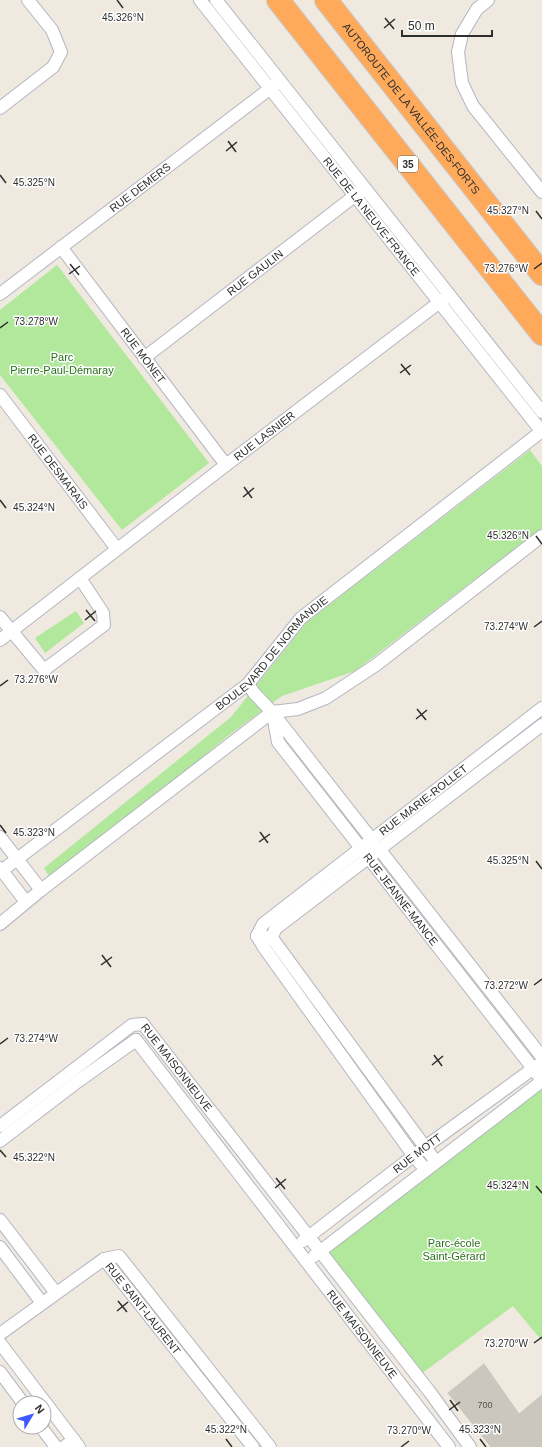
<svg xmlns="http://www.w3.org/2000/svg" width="542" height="1447" font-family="Arial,sans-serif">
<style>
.green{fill:#b2e89b}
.building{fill:#cbc7be;stroke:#cbc6b9}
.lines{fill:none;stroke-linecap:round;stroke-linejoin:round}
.minor-casing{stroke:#b4b6c1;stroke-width:14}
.motorway-casing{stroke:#c9c9c9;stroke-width:24}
.minor{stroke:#fff;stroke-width:12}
.motorway{stroke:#ffa95b;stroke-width:22}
.ticks{fill:none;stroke:#2e2e2e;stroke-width:1.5}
.labels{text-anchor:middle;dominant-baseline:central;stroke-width:3;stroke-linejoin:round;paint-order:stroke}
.number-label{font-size:9px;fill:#555452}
.shield{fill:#fff;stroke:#6d6d6d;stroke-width:1}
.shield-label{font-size:10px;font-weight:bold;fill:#2e2e2e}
.street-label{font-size:11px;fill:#2e2e2e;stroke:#fff}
.park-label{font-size:11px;fill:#267118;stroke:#fff}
.ticks-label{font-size:10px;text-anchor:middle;fill:#2e2e2e;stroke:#fff;stroke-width:3;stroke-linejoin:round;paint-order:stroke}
</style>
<rect width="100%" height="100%" fill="#efe9e0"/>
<g class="green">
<path d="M57 265 209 463 122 530 0 375V310Z"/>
<path d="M530 450 542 466V528L355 671 282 696 229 735 52 882 44 868 231 717 307 622Z"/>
<path d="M76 611 84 623 45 653 35 638Z"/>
<path d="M542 1083V1341L513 1306 417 1377 320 1251Z"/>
</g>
<path class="building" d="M484 1364 519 1414 542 1395V1447H491L448 1393Z"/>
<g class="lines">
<defs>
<g id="minor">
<path id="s1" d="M200 0 542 432"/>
<path d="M216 0 542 412"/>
<path d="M488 0 477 9 462 34 458 52 462 83 473 106 542 192"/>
<path d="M0 108 53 67 61 52 52 30 28 0"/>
<path id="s2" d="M61 247 226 465"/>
<path id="s3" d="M0 294 276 84"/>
<path id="s4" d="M144 358 361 191"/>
<path id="s5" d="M0 395 117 549"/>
<path d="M0 617 44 670 104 625 103 613 80 578"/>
<path id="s6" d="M0 640 226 465 449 295"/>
<path d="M248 684 254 693 272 712 542 1057"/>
<path id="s7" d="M273 715 278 742 542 1080"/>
<path d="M0 837 41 890"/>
<path d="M0 868 26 902"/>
<path id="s8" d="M0 872 248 684 301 618 542 431"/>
<path d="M0 924 41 890 272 712 298 709 326 698 376 665 542 536"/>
<path id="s9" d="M257 936 263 924 542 708"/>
<path d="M257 936 265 949 413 1155 426 1170"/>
<path d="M265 937 272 938 436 1162"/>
<path d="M272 938 275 929 542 725"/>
<path id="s10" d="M143 1024 429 1391 470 1447"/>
<path id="s11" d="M136 1040 449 1447"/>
<path d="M0 1126 132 1025 143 1024"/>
<path d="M0 1141 77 1082 136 1040"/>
<path d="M0 1220 56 1293"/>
<path id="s12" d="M303 1241 425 1147 538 1065"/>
<path d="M0 1247 42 1303"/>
<path d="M314 1256 542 1081"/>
<path id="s13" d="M104 1259 253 1447"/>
<path d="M0 1334 104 1259 119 1256 270 1447"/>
<path d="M0 1343 79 1447"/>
<path d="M0 1372 23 1403"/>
<path d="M41 1427 56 1447"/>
<path d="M64 1447 74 1440"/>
</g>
<g id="motorway">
<path d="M278 0 542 334"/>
<path id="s14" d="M326 0 542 274"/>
</g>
</defs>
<use href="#minor" class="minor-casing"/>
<use href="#motorway" class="motorway-casing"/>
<use href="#minor" class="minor"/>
<use href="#motorway" class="motorway"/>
</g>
<path class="ticks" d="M117 0 123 8M385 18 394 29M384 28 395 19M228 141 236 152M226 151 237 142M0 175 6 183M536 211 542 219M70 264 79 275M534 269 542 263M69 274 80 266M0 328 8 322M401 364 410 375M400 373 411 365M244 487 252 498M243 497 254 488M0 500 6 508M536 536 542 544M86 610 95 621M85 620 96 611M534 627 542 621M0 686 8 680M417 709 426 720M416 719 427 710M0 825 6 833M260 832 268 843M259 842 270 834M536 861 542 869M102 955 111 967M101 965 112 957M534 985 542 979M0 1044 8 1038M434 1055 442 1066M432 1065 443 1056M0 1150 6 1157M276 1178 285 1189M536 1186 542 1193M275 1188 286 1179M118 1301 127 1312M117 1311 128 1302M534 1343 542 1337M450 1400 458 1411M449 1410 460 1402M226 1439 232 1447M480 1439 486 1447M401 1447 409 1441"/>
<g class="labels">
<g class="number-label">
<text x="485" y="1405">700</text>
</g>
<rect class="shield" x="398" y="156" width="20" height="16" rx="3"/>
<g class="shield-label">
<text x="408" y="164">35</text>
</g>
<g class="street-label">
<text stroke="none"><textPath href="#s14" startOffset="138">AUTOROUTE DE LA VALLÉE-DES-FORTS</textPath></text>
<text stroke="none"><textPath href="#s3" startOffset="176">RUE DEMERS</textPath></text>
<text stroke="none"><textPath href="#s1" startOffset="276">RUE DE LA NEUVE-FRANCE</textPath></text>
<text stroke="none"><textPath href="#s4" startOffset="140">RUE GAULIN</textPath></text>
<text stroke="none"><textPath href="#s2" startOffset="136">RUE MONET</textPath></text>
<text stroke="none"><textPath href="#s6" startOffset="334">RUE LASNIER</textPath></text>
<text stroke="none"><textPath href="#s5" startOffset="96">RUE DESMARAIS</textPath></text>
<text stroke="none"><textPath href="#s8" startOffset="350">BOULEVARD DE NORMANDIE</textPath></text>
<text stroke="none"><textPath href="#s9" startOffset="216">RUE MARIE-ROLLET</textPath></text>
<text stroke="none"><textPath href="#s7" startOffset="227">RUE JEANNE-MANCE</textPath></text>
<text stroke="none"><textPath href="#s10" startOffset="55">RUE MAISONNEUVE</textPath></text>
<text stroke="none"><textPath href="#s12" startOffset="144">RUE MOTT</textPath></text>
<text stroke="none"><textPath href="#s13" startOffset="63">RUE SAINT-LAURENT</textPath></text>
<text stroke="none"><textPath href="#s11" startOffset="371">RUE MAISONNEUVE</textPath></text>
</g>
<g class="park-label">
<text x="62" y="357">Parc<tspan x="62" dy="13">Pierre-Paul-Démaray</tspan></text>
<text x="454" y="1243">Parc-école<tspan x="454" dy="13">Saint-Gérard</tspan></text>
</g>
</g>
<g class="ticks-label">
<text x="123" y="21">45.326°N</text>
<text x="34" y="186">45.325°N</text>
<text x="508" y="214">45.327°N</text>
<text x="506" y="272">73.276°W</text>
<text x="36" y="325">73.278°W</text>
<text x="34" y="511">45.324°N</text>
<text x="508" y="539">45.326°N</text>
<text x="506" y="630">73.274°W</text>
<text x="36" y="683">73.276°W</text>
<text x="34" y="836">45.323°N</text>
<text x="508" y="864">45.325°N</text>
<text x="506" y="989">73.272°W</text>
<text x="36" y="1042">73.274°W</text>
<text x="34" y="1161">45.322°N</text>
<text x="508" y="1189">45.324°N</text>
<text x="506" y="1347">73.270°W</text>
<text x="226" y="1433">45.322°N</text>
<text x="480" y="1433">45.323°N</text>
<text x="409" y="1434">73.270°W</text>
</g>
<g transform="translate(32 1415) rotate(52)"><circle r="19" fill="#ffffff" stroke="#ababab"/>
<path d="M0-3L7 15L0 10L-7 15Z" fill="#3d59ff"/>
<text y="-6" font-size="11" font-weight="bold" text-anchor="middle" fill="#2e2e2e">N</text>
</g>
<path d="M402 30v6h90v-6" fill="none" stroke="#2e2e2e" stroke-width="2"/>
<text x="408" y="30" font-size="12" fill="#2e2e2e" stroke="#ffffff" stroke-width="3" paint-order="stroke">50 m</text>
</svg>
